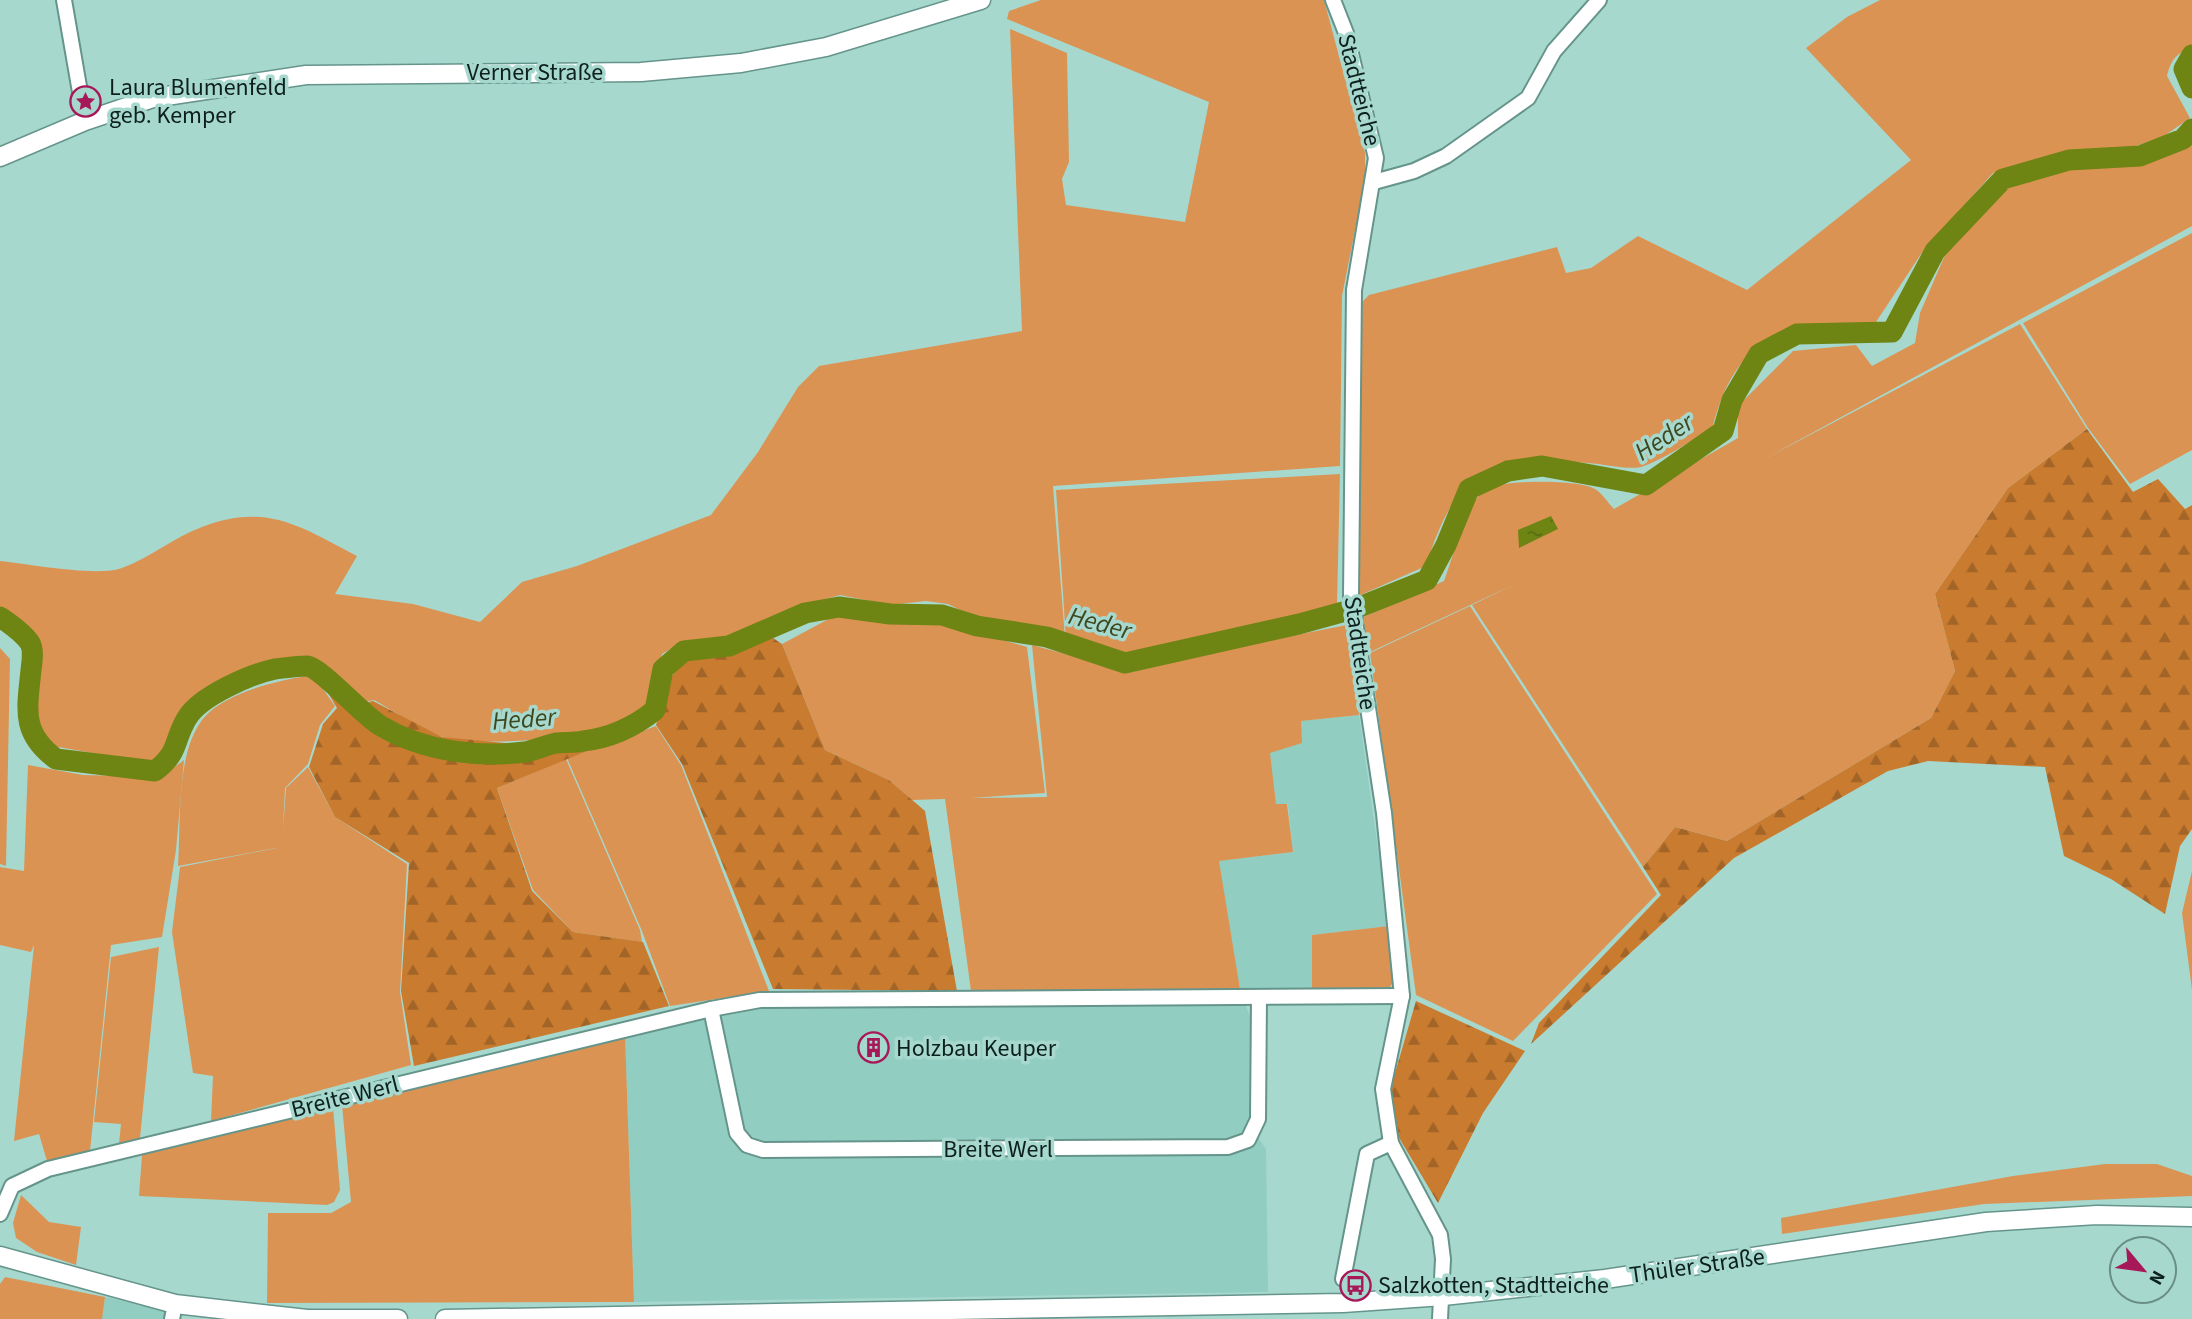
<svg xmlns="http://www.w3.org/2000/svg" width="2192" height="1319" font-family="'Source Sans 3',sans-serif">
<style>
.built{fill:#92cdc1}
.green{fill:#db9353}
.forest{fill:url(#forest-firs)}
.water{fill:url(#water-ripples)}
.lines{fill:none;stroke-linecap:round;stroke-linejoin:round}
.river{stroke:#6e8413;stroke-width:21}
.minor-casing{stroke:#65948b;stroke-width:18}
.major-casing{stroke:#65948b;stroke-width:21}
.minor{stroke:#fff;stroke-width:14}
.major{stroke:#fff;stroke-width:18}
.labels{text-anchor:middle;dominant-baseline:central;stroke-width:7;stroke-linejoin:round;paint-order:stroke}
.street-label{font-size:24px;fill:#0d201d;stroke:#a7d8ce}
.poi-label{font-size:24px;fill:#0d201d;stroke:#a7d8ce;text-anchor:start}
.water-label{font-size:26px;font-style:italic;fill:#3e481f;stroke:#a7d8ce}
</style>
<defs>
<pattern id="forest-firs" width="22" height="20" patternUnits="userSpaceOnUse" patternTransform="scale(1.75)"><rect width="22" height="20" fill="#c97b2f"/><path d="M5 1l3.5 6h-7zM16 11l3.5 6h-7z" fill="#a26427"/></pattern>
<pattern id="water-ripples" width="26" height="14" patternUnits="userSpaceOnUse" patternTransform="scale(1.75)"><rect width="26" height="14" fill="#6e8413"/><path d="M2 4q2-2 4 0t4 0M15 11q2-2 4 0t4 0" fill="none" stroke="#596c11"/></pattern>
</defs>
<rect width="100%" height="100%" fill="#a7d8ce"/>
<g class="built">
<path d="M1359 715 1389 926 1312 935V989H1240L1218 861 1293 852 1288 804H1276L1269 753 1301 721Z"/>
<path d="M1245 1004 1250 1016 1249 1124 1266 1149 1268 1292 634 1302 625 1034 761 1007Z"/>
<path d="M105 1297 168 1311 166 1319H102Z"/>
</g>
<g class="green">
<path d="M1041 0H1324L1365 153V179L1342 296 1340 466 1053 486 1065 638 1052 632 978 619 948 604 926 601 891 605 840 595 798 607 727 639 677 645 662 654C658 669 657 694 648 706 625 739 476 749 440 736 418 727 395 712 374 700L361 703C348 689 332 666 313 661 281 653 199 687 182 715 174 727 170 741 167 755L154 764 47 745 38 725 36 640 0 607V561C28 564 98 577 122 568 150 558 174 537 202 527 267 502 301 527 357 556L335 594 413 604 480 622 522 582 577 566 711 515 758 452 798 387 819 366 1022 331 1010 29 1067 53 1069 162 1062 179 1066 205 1185 222 1209 102 1007 19 1009 11Z"/>
<path d="M1880 0H2192V48C2176 53 2171 60 2167 76L2190 118 2164 136 2136 146 2066 155 1993 173 1921 254 1876 322C1786 331 1738 328 1712 429 1694 439 1659 462 1641 467 1627 470 1604 464 1588 463 1491 456 1456 468 1426 566L1356 597 1359 305 1369 295 1557 247 1566 273 1591 268 1638 236 1747 290 1911 160 1806 48 1847 17Z"/>
<path d="M2192 139V226L1768 457 2020 324 2087 429 2008 488 1935 594 1955 671 1931 718 1727 841 1675 827 1643 867 1472 605 1513 585 1370 652 1368 642H1363L1357 620 1444 581C1453 558 1465 507 1483 491 1498 479 1578 479 1595 489 1602 493 1608 503 1614 509L1738 438V406L1793 351 1856 345 1872 366 1915 343 1920 313 1945 255 2008 187 2068 169 2139 162 2186 144Z"/>
<path d="M2192 233V450L2130 484 2088 428 2023 323Z"/>
<path d="M1340 474 1337 605 1124 657 1066 638 1056 490Z"/>
<path d="M1470 606 1657 894 1513 1041 1416 995 1370 653Z"/>
<path d="M836 615 886 621H937L1027 647 1045 793 971 798 1047 797 1032 645 1132 672 1240 646 1347 625 1359 715 1301 721 1302 743 1270 753 1276 804H1287L1293 852 1219 861 1240 989 971 991 945 799 912 800 889 780 825 750 782 644Z"/>
<path d="M0 648 10 659 6 866 0 864Z"/>
<path d="M307 676 318 682 335 706 320 725 308 764 285 788 283 830 286 788 308 767 335 817 407 864 400 992 411 1065 211 1121 213 1076 193 1073 172 932 180 867 282 847 178 866C181 824 176 758 200 723 219 694 275 681 307 676Z"/>
<path d="M656 726 681 765 769 991 670 1006 642 931 567 758Z"/>
<path d="M566 759 640 930 642 942 573 932 533 890 497 788Z"/>
<path d="M184 760 176 850 162 937 111 945 90 1151 47 1161 39 1134 14 1141 34 945 31 952 0 945V867L24 871 28 765 83 775 161 777Z"/>
<path d="M2192 871V990L2182 913Z"/>
<path d="M1389 926 1395 978 1389 989H1312V935Z"/>
<path d="M159 947 140 1138 119 1144 121 1124 94 1122 111 957Z"/>
<path d="M625 1034 634 1302 267 1303 268 1213H331L351 1202 342 1105Z"/>
<path d="M333 1107 340 1190 334 1202 327 1205 139 1196 142 1155Z"/>
<path d="M2105 1164H2157L2192 1176V1196L1984 1204 1782 1234 1781 1218 2013 1176Z"/>
<path d="M21 1195 49 1222 81 1227 76 1265 37 1252 16 1238 13 1223Z"/>
<path d="M5 1277 105 1297 102 1319H0V1284Z"/>
</g>
<g class="forest">
<path d="M2087 429 2133 492 2158 479 2185 509 2192 505V829L2180 846 2165 914 2111 879 2064 856 2045 767 1928 761 1888 771 1734 858 1531 1044 1539 1023 1661 895 1643 867 1675 827 1727 841 1931 718 1955 671 1935 594 2008 488Z"/>
<path d="M773 638 782 644 825 750 889 780 925 811 957 991 773 989 682 764 656 725 669 680 683 661 724 654Z"/>
<path d="M329 672 361 704 373 701 442 737 587 751 497 788 532 891 573 932 643 942 669 1006 414 1066 401 991 409 863 335 817 309 767 323 724 337 708 321 681Z"/>
<path d="M1416 1001 1525 1051 1483 1113 1438 1203 1398 1136 1391 1087Z"/>
</g>
<path class="water" d="M1551 516 1558 529 1519 548 1518 530Z"/>
<g class="lines">
<g class="river">
<path d="M2192 55 2184 69 2192 88"/>
<path d="M0 617C9 623 24 634 30 643 34 650 32 662 31 670 27 710 21 733 56 759L155 771C180 752 173 741 187 718 200 696 251 674 275 669 284 668 297 666 307 666 322 668 362 715 381 726 423 751 477 758 525 752 536 750 546 745 556 743 565 742 574 743 583 741 611 738 634 727 655 710L663 669 684 651 729 646 805 613 839 607 890 614 942 615 977 626 1047 637 1125 663 1299 624 1357 608 1427 580 1446 545 1469 489 1508 471 1542 466 1646 485 1723 431 1732 400 1759 354 1797 334 1892 332 1935 251 2003 179 2069 160 2140 156 2183 139 2192 129"/>
</g>
<defs>
<g id="minor">
<path d="M64 0 85 121"/>
<path d="M1333 0 1346 33 1376 158 1354 290 1351 596 1384 813 1402 996 1383 1089 1391 1143 1440 1235 1443 1259 1440 1319"/>
<path d="M1374 182 1414 171 1446 156 1528 98 1554 51 1599 0"/>
<path d="M711 1009 737 1133 747 1145 763 1150 1228 1147 1248 1140 1258 1119 1259 999"/>
<path d="M0 1214 12 1186 48 1169 711 1009 760 1000 1402 996"/>
<path d="M1343 1279 1367 1154 1391 1143"/>
<path d="M172 1319 175 1304"/>
</g>
<g id="major">
<path d="M0 157 85 121 153 98 306 75 641 72 741 63 826 47 981 0"/>
<path d="M0 1256 175 1304 307 1319H398"/>
<path d="M445 1319 1343 1303 1443 1296 1605 1279 1986 1222 2097 1215 2192 1217"/>
</g>
</defs>
<use href="#minor" class="minor-casing"/>
<use href="#major" class="major-casing"/>
<use href="#minor" class="minor"/>
<use href="#major" class="major"/>
</g>
<defs>
<symbol id="sight-ring" viewBox="-11 -11 22 22"><circle r="9.5" fill="#a7d8ce" stroke="#a71858" stroke-width="1.5"/><path d="M0-6L1.8-2.2L6-1.7L2.9 1.2L3.7 5.4L0 3.3L-3.7 5.4L-2.9 1.2L-6-1.7L-1.8-2.2Z" fill="#a71858"/></symbol>
<symbol id="building-ring" viewBox="-11 -11 22 22"><circle r="9.5" fill="#a7d8ce" stroke="#a71858" stroke-width="1.5"/><path d="M-4-6H4V6H1V3H-1V6H-4ZM-2.5-4.3h1.7v1.8h-1.7ZM.8-4.3h1.7v1.8H.8ZM-2.5-1h1.7V.8h-1.7ZM.8-1h1.7V.8H.8Z" fill="#a71858"/></symbol>
<symbol id="bus-ring" viewBox="-11 -11 22 22"><circle r="9.5" fill="#a7d8ce" stroke="#a71858" stroke-width="1.5"/><path d="M-5-6H5V4H4V6H2V4H-2V6H-4V4H-5ZM-3.5-4V0h7V-4ZM-3.5 1.2v1.5H-2V1.2ZM2 1.2v1.5H3.5V1.2Z" fill="#a71858"/></symbol>
</defs>
<g fill-rule="evenodd">
<use href="#sight-ring" x="68" y="84" width="35" height="35"/>
<use href="#building-ring" x="856" y="1030" width="35" height="35"/>
<use href="#bus-ring" x="1338" y="1268" width="35" height="35"/>
</g>
<g class="labels">
<g class="street-label">
<text x="535" y="72">Verner Straße</text>
<text transform="translate(1359 90) rotate(76)">Stadtteiche</text>
<text transform="translate(1360 653) rotate(82)">Stadtteiche</text>
<text transform="translate(345 1097) rotate(-14)">Breite Werl</text>
<text x="998" y="1149">Breite Werl</text>
<text transform="translate(1697 1266) rotate(-8)">Thüler Straße</text>
</g>
<g class="poi-label">
<text x="109" y="87">Laura Blumenfeld<tspan x="109" dy="28">geb. Kemper</tspan></text>
<text x="896" y="1048">Holzbau Keuper</text>
<text x="1378" y="1285">Salzkotten, Stadtteiche</text>
</g>
<g class="water-label">
<text transform="translate(1664 437) rotate(-33)">Heder</text>
<text transform="translate(1100 623) rotate(15)">Heder</text>
<text transform="translate(524 719) rotate(-4)">Heder</text>
</g>
</g>
<g transform="translate(2143 1270) rotate(119)"><circle r="33" fill="#a7d8ce" stroke="#698e87" stroke-width="2"/>
<path d="M0-5L12 26L0 18L-12 26Z" fill="#a71858"/>
<text y="-10" font-size="19" font-weight="bold" text-anchor="middle" fill="#0d201d">N</text>
</g>
</svg>
